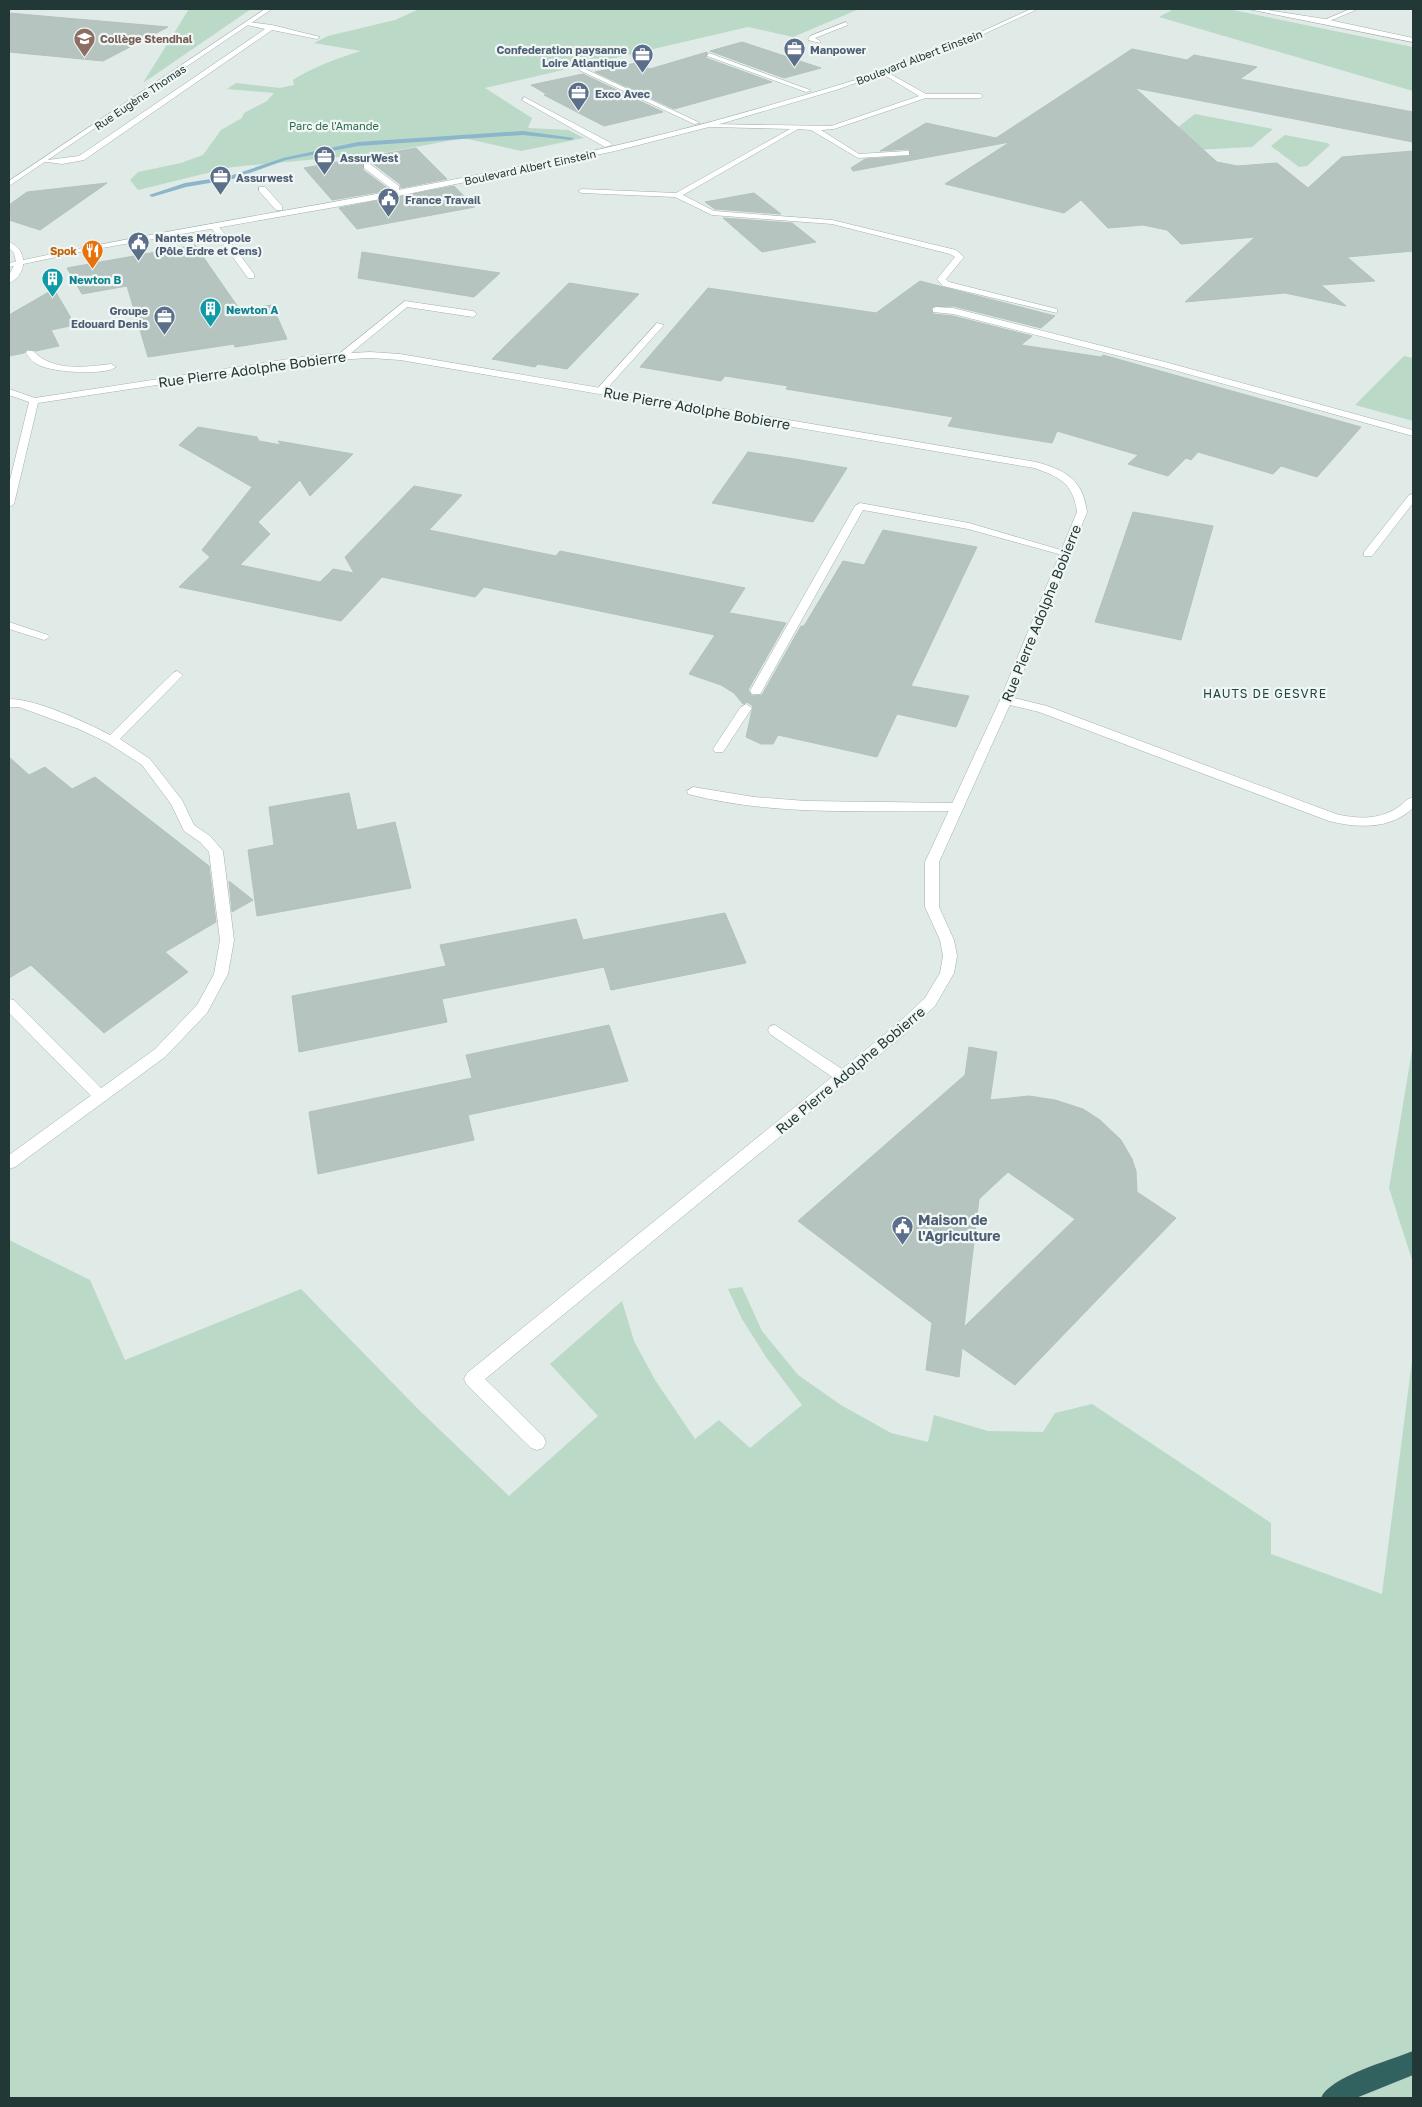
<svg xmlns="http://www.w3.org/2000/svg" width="1422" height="2107" font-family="'Golos Text',sans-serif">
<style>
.green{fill:#bad9c7}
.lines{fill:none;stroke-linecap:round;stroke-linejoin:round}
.stream{fill:#8cb7ca;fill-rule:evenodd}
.building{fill:#b6c4c0;stroke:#b3c2be;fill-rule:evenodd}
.service-casing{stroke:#a3b1ae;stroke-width:1}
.minor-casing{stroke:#a3b1ae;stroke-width:1}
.tertiary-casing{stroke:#a3b1ae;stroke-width:1}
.secondary-casing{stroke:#a0b4b0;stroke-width:1}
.motorway-casing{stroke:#c1c7c7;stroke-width:1}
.service{fill:#fff;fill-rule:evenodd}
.minor{fill:#fff;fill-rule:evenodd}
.tertiary{fill:#fff;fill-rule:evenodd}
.secondary{fill:#fff;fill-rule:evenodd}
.motorway{fill:#31625f;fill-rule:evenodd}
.labels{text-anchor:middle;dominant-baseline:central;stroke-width:4.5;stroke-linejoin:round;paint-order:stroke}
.far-education-label{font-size:11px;font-weight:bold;fill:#785e54;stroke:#f0f6f4;text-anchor:start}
.far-service-label{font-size:11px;font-weight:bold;fill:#4e5e75;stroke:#f0f6f4;text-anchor:start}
.far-street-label{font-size:11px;fill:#223836;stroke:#f0f6f4}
.far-park-label{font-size:11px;fill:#306b50;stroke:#f0f6f4}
.far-food-label{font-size:11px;font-weight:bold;fill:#c56008;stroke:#f0f6f4;text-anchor:end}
.far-culture-label{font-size:11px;font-weight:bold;fill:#0d838f;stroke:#f0f6f4;text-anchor:start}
.far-neighbourhood-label{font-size:12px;letter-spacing:1px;fill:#204845;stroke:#f0f6f4}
.street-label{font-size:14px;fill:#223836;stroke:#f0f6f4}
.service-label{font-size:14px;font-weight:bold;fill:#4e5e75;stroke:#f0f6f4;text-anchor:start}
</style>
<rect width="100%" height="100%" fill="#e0eae7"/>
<g class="green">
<path d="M189 9H251L143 83Z"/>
<path d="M419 9H859L793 37 748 27 485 88 532 118 528 128 568 130 584 138 521 151 464 138 382 153 232 167 138 190 130 180 138 172 181 163 203 155 221 130 242 118 244 113 267 101 274 93 227 89 236 83 280 88 294 85 293 80C311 68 340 57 361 51L314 43 328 36 395 20Z"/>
<path d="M1174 9H1228L1413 47V91L1159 17Z"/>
<path d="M1195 114 1273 129 1252 147 1171 151 1152 147Z"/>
<path d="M1285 135 1327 143 1330 145 1307 166 1299 167 1271 146Z"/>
<path d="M1404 356 1413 358V421L1355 405Z"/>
<path d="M1413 1044V1263L1389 1188Z"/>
<path d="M9 1240 90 1280 125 1360 301 1289 418 1409 509 1496 598 1416 550 1364 622 1301 634 1341 655 1380 695 1439 719 1420 750 1448 802 1405 766 1357 742 1319 728 1289 742 1287 762 1331 798 1375 841 1405 891 1433 928 1442 934 1415 988 1431 1043 1432 1055 1413 1092 1404 1271 1523V1554L1382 1594 1413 1353V2098H9Z"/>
</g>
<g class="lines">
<path class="stream" d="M523 131 574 138 571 140 523 135 358 146 286 160 233 179 186 187 152 197 149 195 185 183 230 176 283 158 358 142Z"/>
</g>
<g class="building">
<path d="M9 13 54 17 168 27 103 61 9 52Z"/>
<path d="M742 42 821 68 784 78 710 51Z"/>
<path d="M1132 49 1187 60 1194 55 1257 67 1240 79 1413 112V142L1135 88 1217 162 1237 166 1277 163 1308 188 1342 157 1413 151V251L1347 257 1375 281 1321 285 1346 306 1285 293 1185 302 1255 237 1181 244 1167 230 1143 225 1108 228 1081 200 1064 213 945 184 1010 142 853 171 851 168 865 159 910 156 909 149 880 151 926 123 996 138Z"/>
<path d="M707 52 706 58 772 82 674 109 595 72 636 63 650 69Z"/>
<path d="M583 74 663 112 604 126 544 95H548L531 85Z"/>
<path d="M416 148 447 179 401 188 400 184 371 162H364L363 170 390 190 332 200 304 168Z"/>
<path d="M107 183 40 230 9 220V205L27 192Z"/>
<path d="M454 186 475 207 357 229 339 208Z"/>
<path d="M754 193 781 214 715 209 705 202Z"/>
<path d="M723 218 792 223 816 242 762 252Z"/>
<path d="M195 245 240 310 272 305 287 339 235 347 234 344 148 357 127 286 82 294 67 268Z"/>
<path d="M362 252 500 273 474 297 358 278Z"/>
<path d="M920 281 1055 316 1041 328 953 306 931 307 933 314 953 316 1032 336 1021 345 1101 357 1103 355 1361 427 1317 477 1281 466 1273 474 1198 452 1191 460 1186 458 1168 476 1128 464 1138 455 1057 431 1052 443 948 426 953 417 786 389 788 386 725 376 721 381 640 367 708 288 876 313Z"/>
<path d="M569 283 639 294 567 369 538 364 535 367 492 359Z"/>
<path d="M54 289 75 325 51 330 59 346 36 351 27 349 24 353 9 356V315Z"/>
<path d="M198 427 257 437 259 441 281 445 278 441 353 454 310 496 300 480 258 522 270 534 240 565 320 582 333 569 354 573 345 557 414 486 462 495 429 530 556 556 560 551 745 588 716 633 730 613 786 623 748 690 752 696 762 695 801 626H804L843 561 864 565 883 530 977 547 911 686 969 696 956 727 897 714 877 757 778 735 773 744H761L746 737 753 706 747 702 743 704 734 693 721 685 689 674 715 635 484 587 475 597 382 577 341 621 179 587 210 557 202 550 252 487 179 445Z"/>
<path d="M748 452 795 459 847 468 813 522 712 503Z"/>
<path d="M1133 512 1213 526 1181 640 1095 622Z"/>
<path d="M9 757 29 775 45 767 72 789 95 777 209 866 216 922 165 952 188 972 104 1033 31 965 9 978Z"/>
<path d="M349 793 357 830 395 822 411 888 257 916 248 850 274 845 269 807Z"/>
<path d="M229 881 253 900 232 912Z"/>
<path d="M725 913 746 963 611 990 604 967 442 999 447 1022 299 1052 292 996 446 966 440 945 576 919 583 940Z"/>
<path d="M609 1025 628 1081 468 1115 474 1140 318 1174 309 1112 472 1078 466 1055Z"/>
<path d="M969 1047 997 1052 990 1100 1029 1096 1055 1100 1083 1109 1100 1120 1121 1140 1132 1159 1136 1171 1137 1192 1176 1218 1015 1385 962 1348 959 1377 926 1370 932 1323 798 1221 965 1075ZM1008 1172 1075 1219 964 1327 979 1199Z"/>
</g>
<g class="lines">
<defs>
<g id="service">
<path d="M249 22 272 25 320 37 317 39 272 30 84 160 62 164 40 161 79 156 265 29 247 25Z"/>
<path d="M846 22 848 25 815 38 820 41V43L808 40 810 36Z"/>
<path d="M709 53 810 90 811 91 806 92 707 56Z"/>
<path d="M581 67 698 122 700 123 694 124 579 70Z"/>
<path d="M881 71H885L926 94H980L983 96 980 98H926L834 129 821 130 859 154 906 151H909V155L858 158 811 130 798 129 683 195 714 211 832 220 956 250 964 257 946 279 949 282 1057 309V313L943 286 937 279 955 257 950 254 832 224 712 215 675 197 582 193 578 191 582 189 676 193 790 129 711 127 709 124 831 126 919 96 881 73Z"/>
<path d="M524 97 611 143 612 145 605 147 522 100Z"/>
<path d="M364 164H370L399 186V190H393L364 168Z"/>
<path d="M259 187H265L282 206V210H276L259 191Z"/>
<path d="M211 224H217L254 274V278H248L210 226Z"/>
<path d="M405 301 473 311 477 314 473 317 407 307 345 358H339V354Z"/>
<path d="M936 307 953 308 1165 362 1413 430V436L1159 366 953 314 933 312V308Z"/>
<path d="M657 323 664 325 603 393H597V389Z"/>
<path d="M27 351H33C53 372 85 367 111 364L116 367C104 376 55 372 41 366 34 363 30 359 26 353Z"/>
<path d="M1413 494V503L1372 556H1364V552L1409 495Z"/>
<path d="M860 503 969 523 1071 553 1066 556 968 529 863 510 762 691 760 694H752L750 691 855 506Z"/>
<path d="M177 671 183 675 181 677 120 739 150 759 182 800 194 825 210 836 223 851 234 940 228 974 207 1013 165 1057 15 1167 9 1169V1155L155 1049 197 1005 214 974 220 940 209 852 200 842 184 831 171 804 142 765 108 743 79 729 19 707H9V699C37 699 85 722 110 735L173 673Z"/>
<path d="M1006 696 1047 706 1336 814C1357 819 1378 820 1397 808 1403 804 1406 799 1413 797V808C1390 830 1357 828 1329 821L1039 712 1002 703 1000 700 1002 697Z"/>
<path d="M746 704 752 708 725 749 723 752H715L713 749 740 708Z"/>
<path d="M693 787 754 797 806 801 959 803 965 807 959 811C870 810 775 817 688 794L687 791Z"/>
<path d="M775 1025 848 1073 851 1077 848 1081H838L770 1034 768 1030 770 1026Z"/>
</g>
<g id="minor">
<path d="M265 9H272L9 186V181Z"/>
<path d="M1350 9H1358L1327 22 1322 21Z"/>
<path d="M370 352 400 354 1036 462C1066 470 1083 480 1087 512L1012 700 939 862V907L954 940 957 956 954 973 935 1006 905 1034 485 1379 543 1436 546 1442 543 1448 537 1450 531 1448 467 1385 464 1379 467 1373 895 1026 925 998 940 973 943 956 940 940 925 907V862L1000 700 1077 512C1073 483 1060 477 1034 468L400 360 370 358 315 361 38 403 14 504 9 507V484L29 402 9 395V389L35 398 315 355Z"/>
<path d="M9 622 48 635 50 637 44 640 9 629Z"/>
<path d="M9 999 14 1000 106 1093 109 1097 106 1101H96L9 1013Z"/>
</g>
<g id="tertiary">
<path d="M1248 9H1261L1325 19 1413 38V42Z"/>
<path d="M9 242C28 249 28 275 9 283V275L16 262 14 253 9 248Z"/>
</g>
<path id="secondary" d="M1031 9H1038L947 51 836 90 713 126 615 151 398 196 85 251 9 267V263C261 209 519 179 767 106 826 89 887 72 944 48 973 36 1002 22 1031 9Z"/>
<path id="motorway" d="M1413 2051V2075L1356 2098H1321C1329 2077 1391 2060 1413 2051Z"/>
</defs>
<use href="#service" class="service-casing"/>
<use href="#minor" class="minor-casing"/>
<use href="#tertiary" class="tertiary-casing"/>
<use href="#secondary" class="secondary-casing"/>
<use href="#motorway" class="motorway-casing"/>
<use href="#service" class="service"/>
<use href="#minor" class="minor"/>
<use href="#tertiary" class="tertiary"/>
<use href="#secondary" class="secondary"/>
<use href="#motorway" class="motorway"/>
</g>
<defs>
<symbol id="school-pin" viewBox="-11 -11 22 30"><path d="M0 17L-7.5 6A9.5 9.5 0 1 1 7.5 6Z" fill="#8d6e63" stroke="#f0f6f4"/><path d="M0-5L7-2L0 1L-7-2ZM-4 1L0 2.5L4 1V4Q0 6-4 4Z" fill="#fff"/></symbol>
<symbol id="office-pin" viewBox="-11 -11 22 30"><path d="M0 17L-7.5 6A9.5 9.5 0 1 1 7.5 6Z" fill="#5c6f8a" stroke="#f0f6f4"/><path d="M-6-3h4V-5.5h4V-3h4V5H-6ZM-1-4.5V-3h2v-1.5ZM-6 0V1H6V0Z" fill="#fff"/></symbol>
<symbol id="civic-pin" viewBox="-11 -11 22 30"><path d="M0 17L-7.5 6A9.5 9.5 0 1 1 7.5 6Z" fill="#5c6f8a" stroke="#f0f6f4"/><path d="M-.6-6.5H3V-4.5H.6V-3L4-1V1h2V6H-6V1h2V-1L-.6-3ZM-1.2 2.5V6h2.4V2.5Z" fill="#fff"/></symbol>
<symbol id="restaurant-pin" viewBox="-11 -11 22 30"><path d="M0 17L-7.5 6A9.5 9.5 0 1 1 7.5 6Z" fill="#e8710a" stroke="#f0f6f4"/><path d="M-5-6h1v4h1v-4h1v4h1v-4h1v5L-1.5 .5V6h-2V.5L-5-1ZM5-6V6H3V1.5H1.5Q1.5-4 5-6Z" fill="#fff"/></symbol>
<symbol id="building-pin" viewBox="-11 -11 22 30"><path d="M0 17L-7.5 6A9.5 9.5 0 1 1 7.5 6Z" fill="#0f9aa8" stroke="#f0f6f4"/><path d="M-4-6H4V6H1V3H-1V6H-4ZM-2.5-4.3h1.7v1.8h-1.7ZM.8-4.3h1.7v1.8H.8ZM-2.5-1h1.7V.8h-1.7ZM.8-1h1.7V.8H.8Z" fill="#fff"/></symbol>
</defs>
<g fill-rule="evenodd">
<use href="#school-pin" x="72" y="26" width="25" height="34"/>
<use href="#office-pin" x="782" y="36" width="25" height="34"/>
<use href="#office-pin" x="630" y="42" width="25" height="34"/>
<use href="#office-pin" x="566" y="80" width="25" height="34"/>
<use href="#office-pin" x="312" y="144" width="25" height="34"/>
<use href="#office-pin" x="208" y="164" width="25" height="34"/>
<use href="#civic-pin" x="376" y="186" width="25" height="34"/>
<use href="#civic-pin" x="126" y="230" width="25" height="34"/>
<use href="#restaurant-pin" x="80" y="238" width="25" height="34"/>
<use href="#building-pin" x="40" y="266" width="25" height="34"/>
<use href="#building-pin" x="198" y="296" width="25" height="34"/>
<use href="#office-pin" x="152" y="304" width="25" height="34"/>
<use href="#civic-pin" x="890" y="1214" width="25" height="34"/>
</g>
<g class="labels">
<g class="far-education-label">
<text x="100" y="38">Collège Stendhal</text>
</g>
<g class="far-service-label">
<text x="627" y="49" text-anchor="end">Confederation paysanne<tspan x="627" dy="13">Loire Atlantique</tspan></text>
<text x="810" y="49">Manpower</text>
<text x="595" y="93">Exco Avec</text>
<text x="340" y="157">AssurWest</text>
<text x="236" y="177">Assurwest</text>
<text x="405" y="199">France Travail</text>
<text x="155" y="237">Nantes Métropole<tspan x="155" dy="13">(Pôle Erdre et Cens)</tspan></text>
<text x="148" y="310" text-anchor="end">Groupe<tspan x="148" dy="13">Edouard Denis</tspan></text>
</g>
<g class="far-street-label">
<text transform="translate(919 57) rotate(-21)">Boulevard Albert Einstein</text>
<text transform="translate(140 97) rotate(-34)">Rue Eugène Thomas</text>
<text transform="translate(530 167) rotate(-12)">Boulevard Albert Einstein</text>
</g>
<g class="far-park-label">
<text x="334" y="125">Parc de l'Amande</text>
</g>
<g class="far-food-label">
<text x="77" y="250">Spok</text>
</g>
<g class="far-culture-label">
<text x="69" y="279">Newton B</text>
<text x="226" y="309">Newton A</text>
</g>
<g class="far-neighbourhood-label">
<text x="1265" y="693">HAUTS DE GESVRE</text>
</g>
<g class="street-label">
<text transform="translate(252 369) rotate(-8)">Rue Pierre Adolphe Bobierre</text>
<text transform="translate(697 408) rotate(10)">Rue Pierre Adolphe Bobierre</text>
<text transform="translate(1041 613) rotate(-68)">Rue Pierre Adolphe Bobierre</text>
<text transform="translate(850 1070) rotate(-40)">Rue Pierre Adolphe Bobierre</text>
</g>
<g class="service-label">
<text x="918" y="1219">Maison de<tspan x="918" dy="16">l'Agriculture</tspan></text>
</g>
</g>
<rect width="1422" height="2107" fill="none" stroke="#223836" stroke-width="20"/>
</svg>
